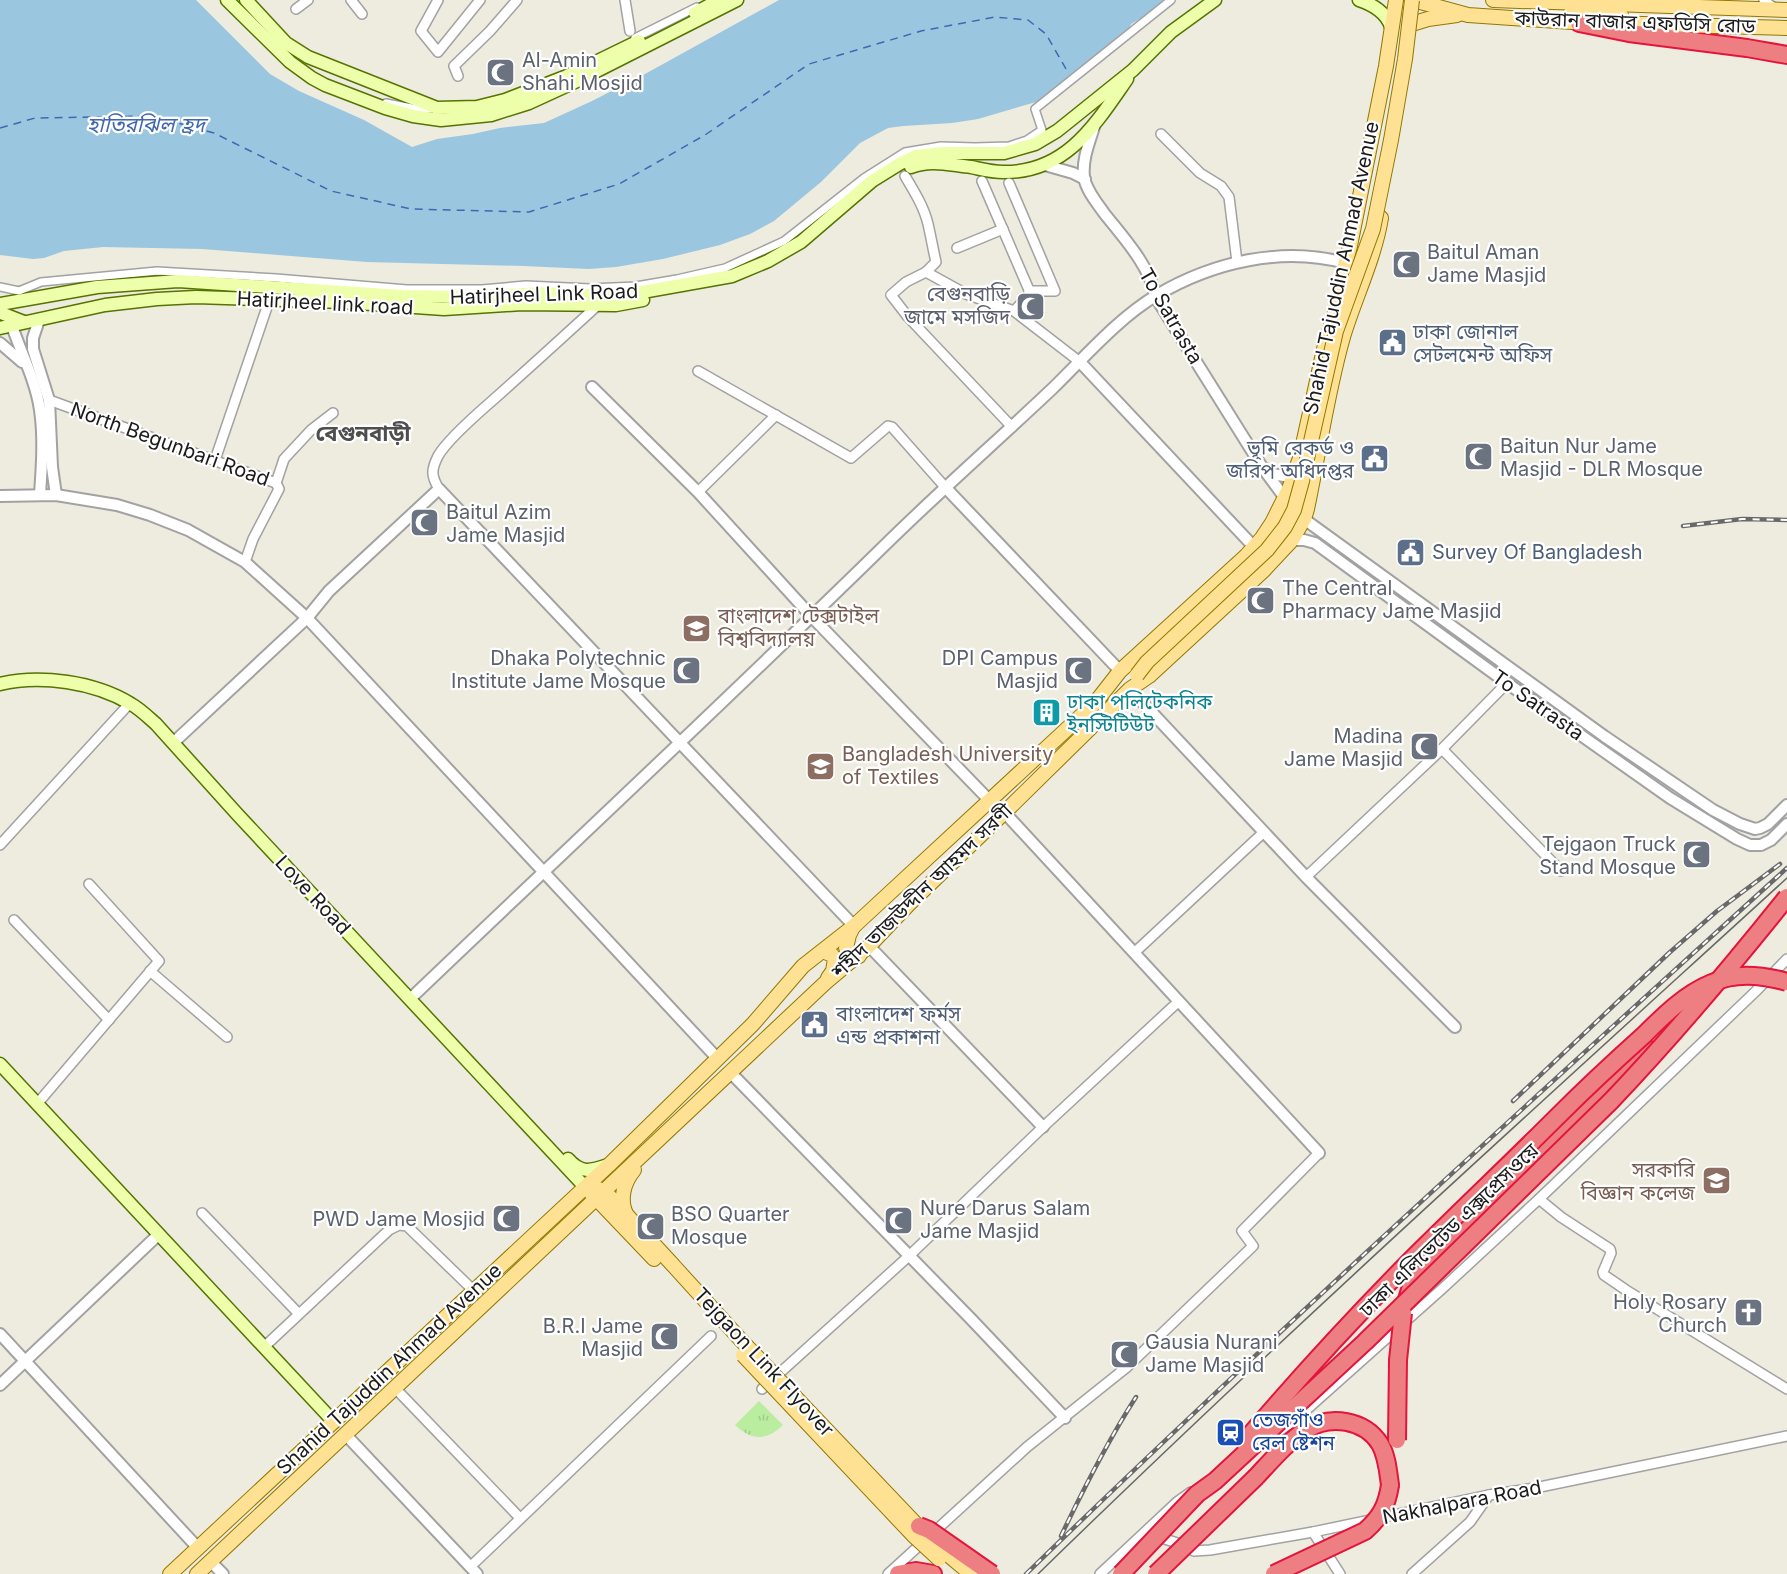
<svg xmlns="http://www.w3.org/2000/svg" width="1787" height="1574" font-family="Inter,'Noto Sans Bengali',sans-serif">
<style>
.grass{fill:url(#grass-tufts)}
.water{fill:#9bc6e0}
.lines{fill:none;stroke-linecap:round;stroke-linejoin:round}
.ferry{stroke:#4167b1;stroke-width:1.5;stroke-dasharray:8 6;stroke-linecap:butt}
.pedestrian-casing{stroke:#a2a2a2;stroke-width:10}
.minor-casing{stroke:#a2a2a2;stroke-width:12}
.tertiary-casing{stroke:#a2a2a2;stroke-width:14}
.secondary-casing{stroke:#557400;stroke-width:15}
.primary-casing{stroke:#927800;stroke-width:16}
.motorway-casing{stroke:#e3153c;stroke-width:20}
.pedestrian{stroke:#fff;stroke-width:7}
.minor{stroke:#fff;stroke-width:9}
.tertiary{stroke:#fff;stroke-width:10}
.secondary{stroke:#eeffac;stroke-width:12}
.primary{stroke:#ffe193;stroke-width:14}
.motorway{stroke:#ed7f82;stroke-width:16}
.tram{stroke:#696969;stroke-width:1.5}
.rail-casing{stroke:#696969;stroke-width:4.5}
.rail{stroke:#fff;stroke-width:2;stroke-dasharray:7;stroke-linecap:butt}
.primary-bridge-casing{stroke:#927800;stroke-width:16;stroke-linecap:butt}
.motorway-bridge-casing{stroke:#e3153c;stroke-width:20;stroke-linecap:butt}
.primary-bridge{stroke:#ffe193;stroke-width:14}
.motorway-bridge{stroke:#ed7f82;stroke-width:16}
.labels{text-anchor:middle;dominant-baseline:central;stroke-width:4.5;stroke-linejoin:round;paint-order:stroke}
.street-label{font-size:20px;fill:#1b1b1b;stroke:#fff}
.worship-label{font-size:20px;fill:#5b616d;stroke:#fff;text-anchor:start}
.service-label{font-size:20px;fill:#4e5e75;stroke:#fff;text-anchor:start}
.education-label{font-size:20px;fill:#785e54;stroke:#fff;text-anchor:start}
.culture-label{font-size:20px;fill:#0d838f;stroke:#fff;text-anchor:start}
.transit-label{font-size:20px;fill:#164399;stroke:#fff;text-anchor:start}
.water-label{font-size:21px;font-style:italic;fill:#4167b1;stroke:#fff}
.quarter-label{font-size:22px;font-weight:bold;fill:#4e4e4e;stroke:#fff}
</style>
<defs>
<pattern id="grass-tufts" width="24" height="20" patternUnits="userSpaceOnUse" patternTransform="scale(1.5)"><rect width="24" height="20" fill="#baed9f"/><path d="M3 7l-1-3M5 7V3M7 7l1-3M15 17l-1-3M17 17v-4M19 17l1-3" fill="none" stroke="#9fcb88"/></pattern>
</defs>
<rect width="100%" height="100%" fill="#eeebdf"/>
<path class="grass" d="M759 1401 783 1425C766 1441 752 1441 735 1425Z"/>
<path class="water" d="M0 0H196L270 74 299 91 364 120 412 147 437 139 473 134 500 128 544 123 592 101 645 74 779 0H1167L1157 9 1131 24 1125 42 1082 76 1057 93 1036 102 978 119 952 123 903 126 888 128 860 143 821 182 774 221 750 234 720 245 663 259 616 267 589 269 524 266 367 262 202 249 103 247 64 251 44 258 33 259 0 255Z"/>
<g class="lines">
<path class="ferry" d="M0 128 35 118 152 116 214 133 331 191 411 209 529 212 619 184 705 135 809 64 921 31 995 17 1028 20 1046 34 1066 69"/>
<defs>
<g id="pedestrian">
<path d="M1763 0 1766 1 1776 8"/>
<path d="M635 38 697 7"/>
<path d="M386 103 412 108 431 109"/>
<path d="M0 287 19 291 41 282 157 271 276 278 407 289H482L526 285 590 288 636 286 677 279 725 268 784 241 864 178 905 152 941 146 975 147 1009 146 1027 140 1042 130 1035 109 1171 0"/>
</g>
<g id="minor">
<path d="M351 0 362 14"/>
<path d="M438 0 421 31 438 52 480 0"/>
<path d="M625 0 630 31"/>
<path d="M296 9 308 0"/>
<path d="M458 76 454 66 490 31 517 0"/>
<path d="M1161 134 1200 173 1221 186 1229 197 1237 262"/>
<path d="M905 176C914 191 924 207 928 224 931 237 933 249 936 262L926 272"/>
<path d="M982 181 1029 290V295L1014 311"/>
<path d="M1009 183 1055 291H1029"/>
<path d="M957 248 1003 229"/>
<path d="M698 371 851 458 888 426 892 427 945 487"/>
<path d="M49 400 276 483 279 489 253 539 245 562"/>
<path d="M1012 427 908 317 891 295 906 282 926 272 966 294 1014 311 1080 362"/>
<path d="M215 460 267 307"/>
<path d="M276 483 284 459 311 430 333 413"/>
<path d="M439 489C431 476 431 470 438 456 447 440 478 413 493 400 528 369 563 337 598 305"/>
<path d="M698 492 776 415"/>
<path d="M1442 749 1561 871"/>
<path d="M0 845 130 703"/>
<path d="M1306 877 1442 749 1507 683"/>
<path d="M14 920 109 1020"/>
<path d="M1134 953 1264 832"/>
<path d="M150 971 227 1037"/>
<path d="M37 1104 159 961 89 884"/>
<path d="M1539 1199 1561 1217 1610 1249 1611 1253 1603 1272 1604 1275 1626 1290 1787 1389"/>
<path d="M202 1213 299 1314"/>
<path d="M264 1347 389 1230 399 1225 407 1226 473 1290"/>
<path d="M395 1388 520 1518"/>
<path d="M762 1389 910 1255 1043 1127 1179 1001"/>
<path d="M1279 1431 1295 1420 1443 1288 1539 1199 1756 991 1787 959"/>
<path d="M1313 1532 1340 1574"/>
<path d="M1156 1536 1183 1545 1194 1551 1210 1550 1313 1532 1489 1495 1535 1488 1787 1436"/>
<path d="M470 1567 711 1336"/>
<path d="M888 1574 1027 1447 1127 1367 1253 1246 1242 1231 1319 1153"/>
<path d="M1100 1574 1177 1502 1191 1492"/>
<path d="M1412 1574 1470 1522 1489 1495"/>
</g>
<g id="tertiary">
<path d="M1094 127C1089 143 1082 160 1084 177 1086 190 1097 203 1104 213 1122 236 1151 267 1155 296L1262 467 1285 498"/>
<path d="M1045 165 1073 173 1085 179"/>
<path d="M39 320 33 338V349L49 400 52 467 56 495"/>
<path d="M12 326C21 353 36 381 40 410 44 437 42 466 40 494"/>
<path d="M0 343 22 362"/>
<path d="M1080 362 1254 547"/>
<path d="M592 387 698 492 812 617 989 800"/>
<path d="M1265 469 1272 474 1284 476 1291 472 1297 465"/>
<path d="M945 487 1120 671"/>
<path d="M0 496 56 495 117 505 150 515 188 530 245 562 307 618 717 1058"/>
<path d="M1304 519 1604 736 1713 810 1740 824 1755 829 1760 828 1768 824 1787 805"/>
<path d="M1292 540H1304L1315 543 1507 683 1670 798 1737 839 1750 845H1761L1771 840 1787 824"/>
<path d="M1130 689 1306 877 1455 1027"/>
<path d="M173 743 307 618 329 591 439 489 854 926"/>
<path d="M1005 813 1319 1153"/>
<path d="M869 946 1043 1127"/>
<path d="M411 998C569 847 729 698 886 544 940 491 997 441 1052 389 1084 358 1118 318 1157 295 1213 262 1282 246 1345 263"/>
<path d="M730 1072 972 1320 1065 1418"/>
<path d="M0 1334 198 1548"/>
<path d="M0 1385 158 1235"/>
<path d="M346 1435 477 1574"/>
<path d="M210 1561 223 1574"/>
</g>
<g id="secondary">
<path d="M227 0 290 62 312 78 325 85 385 108 413 116 441 120 491 115 529 103 577 81 737 0"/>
<path d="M246 0 286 43 308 57 437 108 477 107 505 100 567 76 639 41"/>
<path d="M1359 0C1372 4 1387 13 1391 27"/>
<path d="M695 13 719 0"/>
<path d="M911 167C931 159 950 165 971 167 981 169 992 172 1003 172 1066 173 1095 125 1127 79"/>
<path d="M0 304 97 287 178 281 402 296 460 297 543 293 612 296 631 294 732 276 768 261 801 242 872 181 901 163 916 156 942 153H1004L1035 144 1057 131 1072 119 1133 70 1171 32 1215 0"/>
<path d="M1 313 24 322"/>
<path d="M0 328 105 305 157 299 196 297 343 302 444 309 522 304 616 305 643 300"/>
<path d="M0 684C40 674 95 682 131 704 140 709 148 717 156 724L238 815 585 1187"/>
<path d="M0 1064 334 1422"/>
<path d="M568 1159C581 1174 590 1171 608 1165"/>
</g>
<g id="primary">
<path d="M1413 0 1468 15 1587 23"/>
<path d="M1493 0 1787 10"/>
<path d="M1571 13 1621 15"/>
<path d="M1415 23 1428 19 1457 15"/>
<path d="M1606 23 1787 28"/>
<path d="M1297 515 1304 519 1307 509C1319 452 1327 393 1343 337 1355 297 1374 260 1381 218"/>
<path d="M853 927 849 935 846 948 851 956H859"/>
<path d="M823 951 832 955 835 959 833 971 828 978"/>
<path d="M596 1188 603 1191 611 1198 672 1264"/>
<path d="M591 1193 654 1259"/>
<path d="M626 1214C619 1199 624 1182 634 1170"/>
<path d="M170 1574 609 1165 753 1024 803 966 854 926 1095 703 1120 671 1246 556 1262 538 1272 523 1289 489 1300 458 1324 349 1339 299 1342 277 1350 246 1386 66 1396 0"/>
<path d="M197 1574 825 983 869 946 909 904 1008 809 1130 689 1149 676 1264 570 1292 540 1304 519 1287 501"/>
</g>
<g id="motorway">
<path d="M1579 23 1629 33 1747 48 1787 55"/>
<path d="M1405 1306 1413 1280 1435 1250 1586 1106 1650 1050"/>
<path d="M1256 1477C1272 1460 1287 1442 1306 1430 1330 1414 1365 1420 1380 1444 1387 1456 1388 1471 1390 1485"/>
<path d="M898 1574 916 1571 933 1574"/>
</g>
</defs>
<use href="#pedestrian" class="pedestrian-casing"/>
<use href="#minor" class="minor-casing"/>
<use href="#tertiary" class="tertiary-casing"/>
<use href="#secondary" class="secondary-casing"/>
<use href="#primary" class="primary-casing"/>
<use href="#motorway" class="motorway-casing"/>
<use href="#pedestrian" class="pedestrian"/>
<use href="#minor" class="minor"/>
<use href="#tertiary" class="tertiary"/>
<use href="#secondary" class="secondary"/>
<use href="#primary" class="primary"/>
<use href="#motorway" class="motorway"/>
<path class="tram" d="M1038 1574C1282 1336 1535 1108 1787 878"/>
<defs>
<g id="rail">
<path d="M1683 526 1742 519 1787 520"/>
<path d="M1513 1101 1669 953 1717 911 1780 864"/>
<path d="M1061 1536C1084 1488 1107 1442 1136 1397"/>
<path d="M1026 1574C1274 1333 1531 1101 1787 868"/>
</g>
</defs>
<use href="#rail" class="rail-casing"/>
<use href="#rail" class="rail"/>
<defs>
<g id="primary-bridge">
<path d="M1137 675 1147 662 1267 550 1285 527 1294 510 1302 481 1336 331 1373 229 1391 140 1405 59 1412 0"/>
<path d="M672 1264 740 1339 934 1543 971 1574"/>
<path d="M743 1355 913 1535 939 1559"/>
</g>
<g id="motorway-bridge">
<path d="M1397 1440 1398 1360 1403 1313"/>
<path d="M1244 1442C1296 1381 1350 1322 1406 1265 1456 1215 1508 1166 1558 1116 1586 1088 1615 1061 1644 1035 1664 1015 1685 994 1712 983 1735 972 1763 975 1787 982"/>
<path d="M919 1526 929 1530 992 1574"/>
<path d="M1121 1574 1197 1494 1215 1481 1365 1342 1611 1101C1673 1036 1731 967 1787 897"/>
<path d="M1156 1574 1256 1477"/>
<path d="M1274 1574 1365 1531C1381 1517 1387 1505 1390 1485"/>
</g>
</defs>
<use href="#primary-bridge" class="primary-bridge-casing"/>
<use href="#motorway-bridge" class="motorway-bridge-casing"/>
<use href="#primary-bridge" class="primary-bridge"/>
<use href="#motorway-bridge" class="motorway-bridge"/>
</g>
<defs>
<symbol id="mosque-square" viewBox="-11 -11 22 22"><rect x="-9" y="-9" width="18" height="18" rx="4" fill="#6b7280" stroke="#fff"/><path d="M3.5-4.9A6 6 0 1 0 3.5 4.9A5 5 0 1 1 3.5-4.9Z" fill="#fff"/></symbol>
<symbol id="civic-square" viewBox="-11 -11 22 22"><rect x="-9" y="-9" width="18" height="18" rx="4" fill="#5c6f8a" stroke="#fff"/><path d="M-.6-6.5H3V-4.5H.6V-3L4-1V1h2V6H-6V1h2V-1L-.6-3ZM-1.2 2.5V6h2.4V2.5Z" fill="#fff"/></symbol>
<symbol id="university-square" viewBox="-11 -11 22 22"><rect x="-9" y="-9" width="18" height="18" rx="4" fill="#8d6e63" stroke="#fff"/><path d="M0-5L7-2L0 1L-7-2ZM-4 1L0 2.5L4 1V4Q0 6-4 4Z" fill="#fff"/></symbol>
<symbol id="building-square" viewBox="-11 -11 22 22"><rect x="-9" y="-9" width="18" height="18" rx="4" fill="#0f9aa8" stroke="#fff"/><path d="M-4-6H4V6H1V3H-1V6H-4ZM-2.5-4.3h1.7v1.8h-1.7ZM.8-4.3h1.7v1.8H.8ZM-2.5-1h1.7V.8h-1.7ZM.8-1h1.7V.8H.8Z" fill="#fff"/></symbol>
<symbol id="church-square" viewBox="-11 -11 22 22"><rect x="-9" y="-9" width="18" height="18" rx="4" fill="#6b7280" stroke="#fff"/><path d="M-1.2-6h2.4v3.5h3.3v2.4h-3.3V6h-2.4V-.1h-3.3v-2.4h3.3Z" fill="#fff"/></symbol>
<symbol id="station-square" viewBox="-11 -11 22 22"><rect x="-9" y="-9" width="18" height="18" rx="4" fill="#1a4fb4" stroke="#fff"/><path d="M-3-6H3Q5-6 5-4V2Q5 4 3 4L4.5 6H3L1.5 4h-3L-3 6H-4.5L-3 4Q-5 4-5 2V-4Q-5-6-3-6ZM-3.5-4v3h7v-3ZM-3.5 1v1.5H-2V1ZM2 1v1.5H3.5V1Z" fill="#fff"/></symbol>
</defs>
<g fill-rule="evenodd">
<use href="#mosque-square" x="484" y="56" width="33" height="33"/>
<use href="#mosque-square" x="1390" y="248" width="33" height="33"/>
<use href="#mosque-square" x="1014" y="290" width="33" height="33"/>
<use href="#civic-square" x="1376" y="326" width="33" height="33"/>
<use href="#mosque-square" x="1462" y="440" width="33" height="33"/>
<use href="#civic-square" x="1358" y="442" width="33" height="33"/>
<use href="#mosque-square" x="408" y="506" width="33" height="33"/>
<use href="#civic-square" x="1394" y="536" width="33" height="33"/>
<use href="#mosque-square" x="1244" y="584" width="33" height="33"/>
<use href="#university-square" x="680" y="612" width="33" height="33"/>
<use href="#mosque-square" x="670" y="654" width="33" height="33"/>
<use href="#mosque-square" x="1062" y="654" width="33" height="33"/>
<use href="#building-square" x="1030" y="696" width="33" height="33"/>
<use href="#mosque-square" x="1408" y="730" width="33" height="33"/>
<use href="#university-square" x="804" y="750" width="33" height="33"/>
<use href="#mosque-square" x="1680" y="838" width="33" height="33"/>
<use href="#civic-square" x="798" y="1008" width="33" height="33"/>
<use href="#university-square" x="1700" y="1164" width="33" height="33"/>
<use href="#mosque-square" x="490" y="1202" width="33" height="33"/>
<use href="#mosque-square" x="882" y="1204" width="33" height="33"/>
<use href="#mosque-square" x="634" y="1210" width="33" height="33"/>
<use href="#church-square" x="1732" y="1296" width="33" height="33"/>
<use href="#mosque-square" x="648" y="1320" width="33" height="33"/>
<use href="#mosque-square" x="1108" y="1338" width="33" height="33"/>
<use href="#station-square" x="1214" y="1416" width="33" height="33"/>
</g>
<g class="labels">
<g class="street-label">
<text transform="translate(1635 22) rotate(2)">কাউরান বাজার এফডিসি রোড</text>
<text transform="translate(1341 268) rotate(-78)">Shahid Tajuddin Ahmad Avenue</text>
<text transform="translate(544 294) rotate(-2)">Hatirjheel Link Road</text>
<text transform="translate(325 303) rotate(3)">Hatirjheel link road</text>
<text transform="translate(1171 316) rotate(60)">To Satrasta</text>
<text transform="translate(170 444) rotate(20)">North Begunbari Road</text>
<text transform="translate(1538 705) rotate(35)">To Satrasta</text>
<text transform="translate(922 891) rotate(-44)">শহীদ তাজউদ্দীন আহমদ সরণী</text>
<text transform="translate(313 895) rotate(47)">Love Road</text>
<text transform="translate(1449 1230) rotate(-44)">ঢাকা এলিভেটেড এক্সপ্রেসওয়ে</text>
<text transform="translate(764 1362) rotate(47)">Tejgaon Link Flyover</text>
<text transform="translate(389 1369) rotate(-43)">Shahid Tajuddin Ahmad Avenue</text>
<text transform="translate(1462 1502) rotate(-11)">Nakhalpara Road</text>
</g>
<g class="worship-label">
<text x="522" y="60">Al-Amin<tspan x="522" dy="23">Shahi Mosjid</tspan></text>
<text x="1427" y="252">Baitul Aman<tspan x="1427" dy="23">Jame Masjid</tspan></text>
<text x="1010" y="294" text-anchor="end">বেগুনবাড়ি<tspan x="1010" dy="23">জামে মসজিদ</tspan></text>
<text x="1500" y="446">Baitun Nur Jame<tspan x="1500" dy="23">Masjid - DLR Mosque</tspan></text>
<text x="446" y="512">Baitul Azim<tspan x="446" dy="23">Jame Masjid</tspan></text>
<text x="1282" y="588">The Central<tspan x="1282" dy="23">Pharmacy Jame Masjid</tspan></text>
<text x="666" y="658" text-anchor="end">Dhaka Polytechnic<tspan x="666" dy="23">Institute Jame Mosque</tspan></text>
<text x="1058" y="658" text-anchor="end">DPI Campus<tspan x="1058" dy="23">Masjid</tspan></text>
<text x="1403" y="736" text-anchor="end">Madina<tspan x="1403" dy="23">Jame Masjid</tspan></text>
<text x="1676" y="844" text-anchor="end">Tejgaon Truck<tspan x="1676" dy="23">Stand Mosque</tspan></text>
<text x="920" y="1208">Nure Darus Salam<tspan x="920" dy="23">Jame Masjid</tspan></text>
<text x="671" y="1214">BSO Quarter<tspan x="671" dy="23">Mosque</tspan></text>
<text x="485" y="1219" text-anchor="end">PWD Jame Mosjid</text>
<text x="1727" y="1302" text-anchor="end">Holy Rosary<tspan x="1727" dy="23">Church</tspan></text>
<text x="643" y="1326" text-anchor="end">B.R.I Jame<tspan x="643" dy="23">Masjid</tspan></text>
<text x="1145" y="1342">Gausia Nurani<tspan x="1145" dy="23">Jame Masjid</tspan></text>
</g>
<g class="service-label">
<text x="1413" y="332">ঢাকা জোনাল<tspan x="1413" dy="23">সেটলমেন্ট অফিস</tspan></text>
<text x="1354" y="448" text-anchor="end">ভূমি রেকর্ড ও<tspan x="1354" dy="23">জরিপ অধিদপ্তর</tspan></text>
<text x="1432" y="552">Survey Of Bangladesh</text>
<text x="836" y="1014">বাংলাদেশ ফর্মস<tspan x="836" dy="23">এন্ড প্রকাশনা</tspan></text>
</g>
<g class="education-label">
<text x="718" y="616">বাংলাদেশ টেক্সটাইল<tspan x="718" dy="23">বিশ্ববিদ্যালয়</tspan></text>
<text x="842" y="754">Bangladesh University<tspan x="842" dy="23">of Textiles</tspan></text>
<text x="1695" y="1170" text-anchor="end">সরকারি<tspan x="1695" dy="23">বিজ্ঞান কলেজ</tspan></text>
</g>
<g class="culture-label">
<text x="1067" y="702">ঢাকা পলিটেকনিক<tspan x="1067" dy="23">ইনস্টিটিউট</tspan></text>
</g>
<g class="transit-label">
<text x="1252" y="1420">তেজগাঁও<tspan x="1252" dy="23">রেল ষ্টেশন</tspan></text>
</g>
<g class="water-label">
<text x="146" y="124">হাতিরঝিল হ্রদ</text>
</g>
<g class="quarter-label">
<text x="363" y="433">বেগুনবাড়ী</text>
</g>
</g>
</svg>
